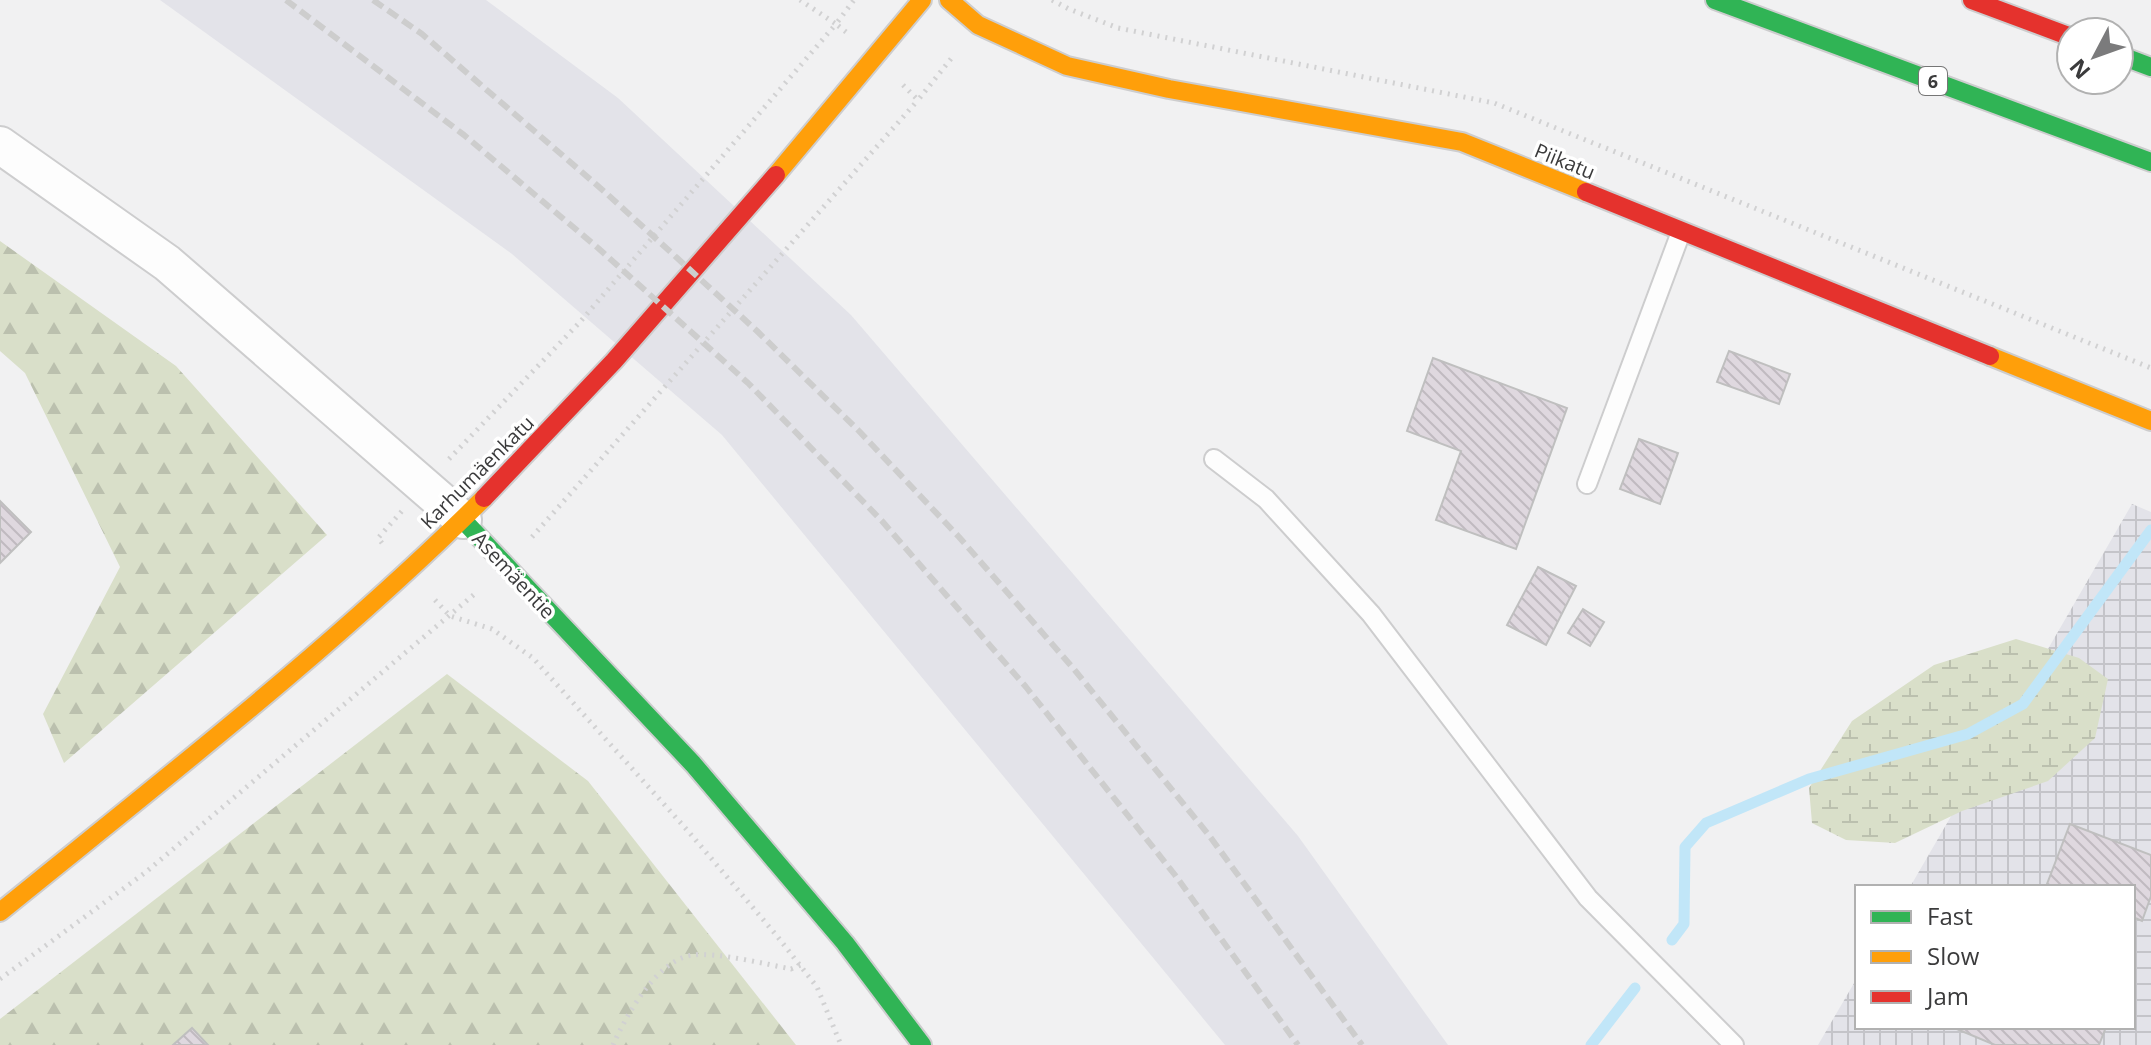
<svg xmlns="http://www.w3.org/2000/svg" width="2151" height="1045" font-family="'Open Sans',sans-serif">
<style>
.built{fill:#e3e3e9}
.industrial{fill:url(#industrial-grid)}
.forest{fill:url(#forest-firs)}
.wetland{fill:url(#wetland-marsh)}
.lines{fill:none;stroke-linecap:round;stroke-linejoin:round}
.stream{stroke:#c1e6f8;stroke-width:11}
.building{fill:url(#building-back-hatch);stroke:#bfbfbf;stroke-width:2}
.lane-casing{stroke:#cdcdce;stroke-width:22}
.street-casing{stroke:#cdcdce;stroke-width:40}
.fast-casing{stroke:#cdcdce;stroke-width:22}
.slow-casing{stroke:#cdcdce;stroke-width:22}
.jam-casing{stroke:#cdcdce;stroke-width:22}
.path{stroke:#d1d1d2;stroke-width:5;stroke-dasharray:2 6;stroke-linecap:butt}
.lane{stroke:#fdfdfd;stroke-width:18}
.street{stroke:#fdfdfd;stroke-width:36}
.fast{stroke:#30b455;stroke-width:18}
.slow{stroke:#ff9f0a;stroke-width:18}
.jam{stroke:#e5322d;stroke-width:18}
.rail{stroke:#cdcdcd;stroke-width:6;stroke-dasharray:12 6;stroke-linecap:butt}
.labels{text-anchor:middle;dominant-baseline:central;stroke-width:7;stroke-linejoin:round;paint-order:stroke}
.shield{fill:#fff;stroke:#767676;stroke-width:2}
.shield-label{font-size:18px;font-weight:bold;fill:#3b3b3c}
.street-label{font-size:20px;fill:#3b3b3c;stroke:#fff}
</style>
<defs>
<pattern id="industrial-grid" width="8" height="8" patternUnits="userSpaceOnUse" patternTransform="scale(2)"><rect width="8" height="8" fill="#e3e3e9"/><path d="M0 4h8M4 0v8" fill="none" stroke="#c4c4c9"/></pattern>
<pattern id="forest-firs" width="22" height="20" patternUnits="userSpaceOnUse" patternTransform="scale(2)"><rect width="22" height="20" fill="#d9dfc9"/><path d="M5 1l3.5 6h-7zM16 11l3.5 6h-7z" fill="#bbc0ae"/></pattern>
<pattern id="wetland-marsh" width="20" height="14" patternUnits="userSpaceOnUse" patternTransform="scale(2)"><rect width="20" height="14" fill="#d9dfc9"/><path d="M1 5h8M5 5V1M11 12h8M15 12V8" fill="none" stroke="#bbc0ae"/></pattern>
<pattern id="building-back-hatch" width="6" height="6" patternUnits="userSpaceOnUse" patternTransform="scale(2)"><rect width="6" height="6" fill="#dfd8df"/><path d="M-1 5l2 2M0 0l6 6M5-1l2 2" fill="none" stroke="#c0bac0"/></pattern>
</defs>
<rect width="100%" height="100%" fill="#f1f1f2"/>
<path class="built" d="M160 0H486L618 98 851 315 1298 836 1448 1045H1225L722 435 512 254Z"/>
<path class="industrial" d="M2132 504 2151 512V1045H1818L1857 978V1027H2133V887H1910Z"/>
<g class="forest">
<path d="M0 241 176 366 327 535 64 763 43 714 120 567 25 373 0 351Z"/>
<path d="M447 674 588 781 796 1045H0V1019Z"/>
</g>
<path class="wetland" d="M2016 639 2079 658 2108 679 2095 738 2048 781 1962 811 1895 843 1846 840 1812 823 1809 788 1852 721 1934 665Z"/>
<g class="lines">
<g class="stream">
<path d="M1672 940 1684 924 1685 847 1706 823 1809 779 1968 734 2023 704 2151 530"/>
<path d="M1591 1045 1635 988"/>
</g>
</g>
<g class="building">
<path d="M1729 351 1790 374 1779 404 1717 382Z"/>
<path d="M1433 358 1567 408 1516 549 1436 520 1461 451 1407 431Z"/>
<path d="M1639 439 1678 453 1660 504 1620 489Z"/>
<path d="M0 501 31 532 0 563Z"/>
<path d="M1538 567 1576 586 1546 645 1507 625Z"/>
<path d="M1583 609 1604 622 1590 646 1568 633Z"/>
<path d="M2070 824 2151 855V896L2142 921 2133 917V887H2054L2047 884Z"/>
<path d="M1952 1027H2106L2099 1045H1995Z"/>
<path d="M192 1028 208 1045H173Z"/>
</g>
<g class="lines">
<defs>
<g id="lane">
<path d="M1214 459 1266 499 1371 614 1588 898 1734 1045"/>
<path d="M1587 484 1681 232"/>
</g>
<path id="street" d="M0 145 167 263 463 520"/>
<g id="fast">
<path d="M1715 0 2151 162"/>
<path d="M2119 55 2151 67"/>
<path d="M463 520 693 764 845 943 922 1045"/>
</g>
<g id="slow">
<path d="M949 0 978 25 1067 66 1169 89 1462 142 1586 192"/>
<path d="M776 175 922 0"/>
<path d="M1990 356 2151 421"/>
<path d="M0 912C165 778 333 648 484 498"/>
</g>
<g id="jam">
<path d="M1972 0 2071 37"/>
<path d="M1586 192 1990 356"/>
<path d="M484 498 614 361 776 175"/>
</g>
</defs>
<use href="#lane" class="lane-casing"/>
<use href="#street" class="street-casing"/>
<use href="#fast" class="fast-casing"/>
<use href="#slow" class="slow-casing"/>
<use href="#jam" class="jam-casing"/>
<g class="path">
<path d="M1052 0 1069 9 1118 28 1494 103 2151 368"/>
<path d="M846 32 836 24 854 0"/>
<path d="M903 85 918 100 954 55"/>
<path d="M449 459 580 322 836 24 800 0"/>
<path d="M532 537 918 100"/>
<path d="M382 543 378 538 402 511"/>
<path d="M435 600 450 616 492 629 533 658 688 831 777 936 817 987 841 1045"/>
<path d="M0 979 146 872 477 592"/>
<path d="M613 1045C626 1016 657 959 693 955 716 952 766 964 791 969L801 965"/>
</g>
<use href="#lane" class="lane"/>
<use href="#street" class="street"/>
<use href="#fast" class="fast"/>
<use href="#slow" class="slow"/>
<use href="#jam" class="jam"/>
<g class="rail">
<path d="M286 0 464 135 598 248 748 383 882 521 1026 687 1175 875 1298 1045"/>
<path d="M373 0 422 34 606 193 757 331 858 430 959 537 1073 668 1208 834 1362 1045"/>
</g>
</g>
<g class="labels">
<rect class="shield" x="1919" y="67" width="28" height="28" rx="6"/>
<g class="shield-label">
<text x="1933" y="81">6</text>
</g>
<g class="street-label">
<text transform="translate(1565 161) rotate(22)">Piikatu</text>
<text transform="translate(477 472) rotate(-45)">Karhumäenkatu</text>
<text transform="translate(514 575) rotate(47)">Asemäentie</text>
</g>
</g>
<rect x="1855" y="885" width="280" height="144" fill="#ffffff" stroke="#b1b1b1" stroke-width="2"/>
<rect x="1871" y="911" width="40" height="12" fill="#30b455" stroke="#b1b1b1" stroke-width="2"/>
<text x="1927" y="925" font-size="24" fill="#3b3b3c">Fast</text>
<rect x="1871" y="951" width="40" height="12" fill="#ff9f0a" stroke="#b1b1b1" stroke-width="2"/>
<text x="1927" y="965" font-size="24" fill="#3b3b3c">Slow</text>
<rect x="1871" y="991" width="40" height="12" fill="#e5322d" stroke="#b1b1b1" stroke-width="2"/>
<text x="1927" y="1005" font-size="24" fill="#3b3b3c">Jam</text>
<g transform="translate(2095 56) rotate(229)"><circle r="38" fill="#ffffff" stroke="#b1b1b1" stroke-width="2"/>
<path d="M0-6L14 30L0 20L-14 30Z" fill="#7b7b7c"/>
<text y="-12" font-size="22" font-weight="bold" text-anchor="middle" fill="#3b3b3c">N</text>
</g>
</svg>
